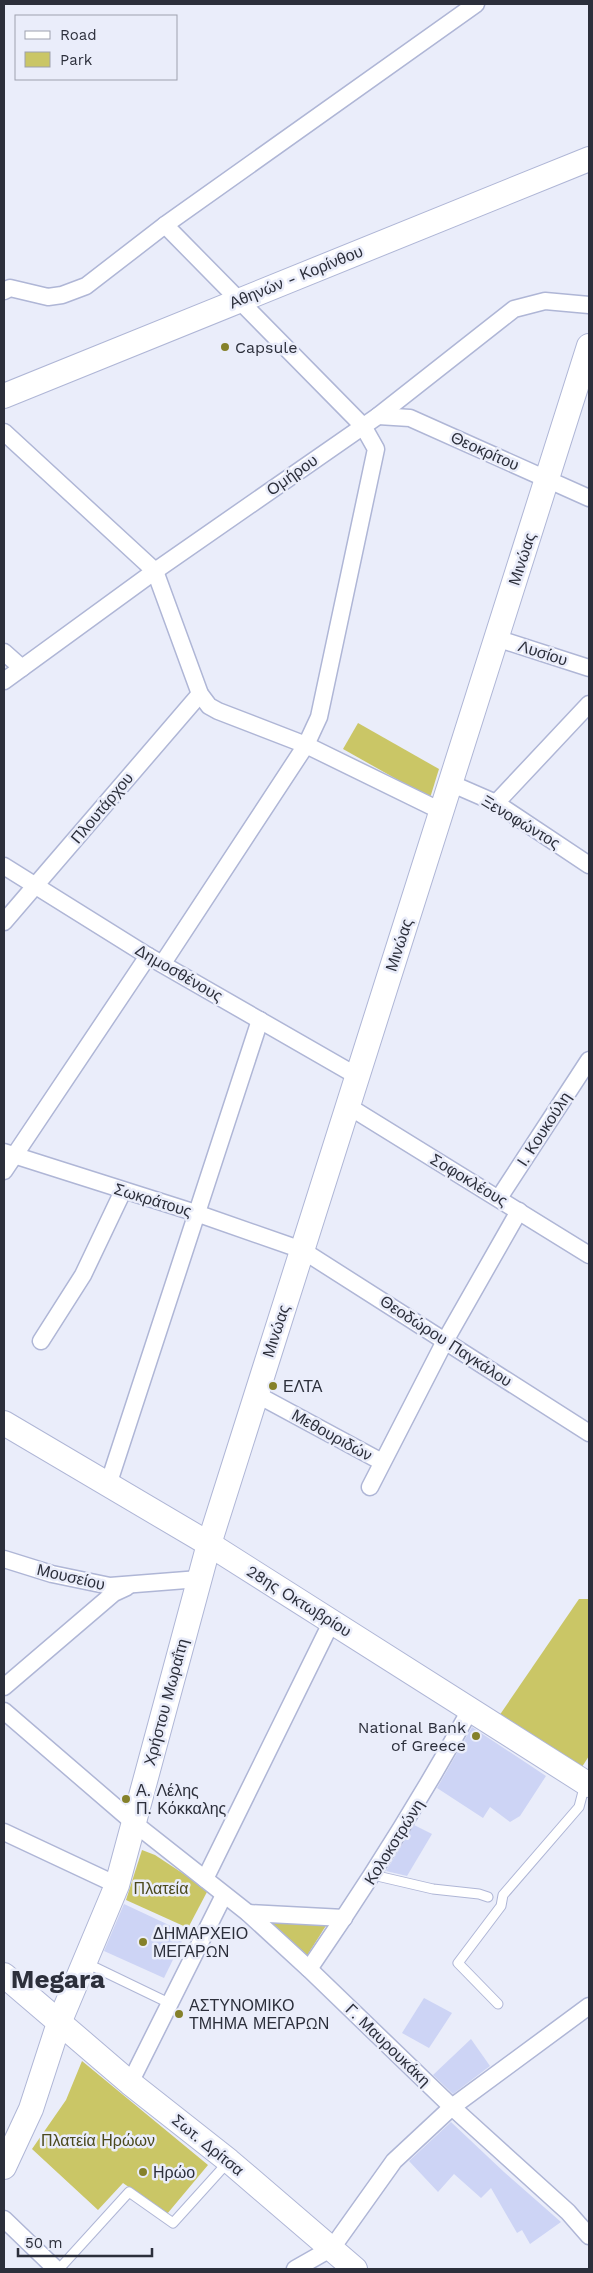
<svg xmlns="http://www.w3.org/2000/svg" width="593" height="2273" font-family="'Work Sans',sans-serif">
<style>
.green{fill:#cac666}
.building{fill:#cdd4f5}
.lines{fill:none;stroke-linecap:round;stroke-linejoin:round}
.lane-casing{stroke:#afb6d6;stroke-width:11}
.street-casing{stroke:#afb6d6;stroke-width:19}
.secondary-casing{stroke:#afb6d6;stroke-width:26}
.lane{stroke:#fff;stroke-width:9}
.street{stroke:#fff;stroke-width:16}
.secondary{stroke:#fff;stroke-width:24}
.poi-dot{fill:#85812a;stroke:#eaedfa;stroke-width:2}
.labels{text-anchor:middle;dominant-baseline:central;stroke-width:5;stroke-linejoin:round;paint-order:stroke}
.street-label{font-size:16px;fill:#2c2f3b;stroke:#eaedfa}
.poi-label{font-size:16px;fill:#2c2f3b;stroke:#eaedfa;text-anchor:start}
.park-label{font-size:16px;fill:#4b491d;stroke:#eaedfa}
.town-label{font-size:26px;font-weight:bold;fill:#2c2f3b;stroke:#eaedfa}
</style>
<rect width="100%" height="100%" fill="#eaedfa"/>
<g class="green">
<path d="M358 723 439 769 430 798 343 749Z"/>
<path d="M579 1599H589V1756L580 1770 499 1716Z"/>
<path d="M142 1850 155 1855 208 1890 188 1928 126 1900Z"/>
<path d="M270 1919 327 1924 303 1962 265 1927Z"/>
<path d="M82 2061 208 2165 167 2214 123 2183 98 2210 32 2149 66 2100Z"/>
</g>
<g class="building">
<path d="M472 1727 546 1776 520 1816 510 1822 490 1807 483 1818 437 1788Z"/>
<path d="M414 1825 432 1834 407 1876 386 1871Z"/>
<path d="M124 1904 186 1933 164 1978 104 1951Z"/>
<path d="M424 1998 452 2013 429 2048 402 2033Z"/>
<path d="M471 2039 490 2066 453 2094 433 2075Z"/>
<path d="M451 2122 504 2172 561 2222 530 2244 522 2230 517 2233 491 2188 481 2198 454 2174 438 2192 409 2161Z"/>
</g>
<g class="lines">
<defs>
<g id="lane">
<path d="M373 1875 433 1889 479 1894 488 1897"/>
<path d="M86 1963 171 2004"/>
<path d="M498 2004 458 1963 501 1906 503 1895 579 1807 585 1784"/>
<path d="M59 2269 129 2192 173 2223 229 2161"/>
</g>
<g id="street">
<path d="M4 291 10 288 48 297 62 295 86 286 165 225 476 4"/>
<path d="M378 416 410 418 589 498"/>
<path d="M4 432 155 571 200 694 209 706 218 711 306 745 441 811"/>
<path d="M496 638 589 668"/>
<path d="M4 652 22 668"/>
<path d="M4 681 155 571 378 416 514 309 545 301 589 305"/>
<path d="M450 783 496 803 589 865"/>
<path d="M496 803 589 704"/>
<path d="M4 866 148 956 357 1076"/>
<path d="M4 922 200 694"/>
<path d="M163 963 306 745 319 717 376 449 363 426 165 225"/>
<path d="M348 1106 589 1255"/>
<path d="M4 1152 196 1213 302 1250 589 1433"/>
<path d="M4 1171 148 956"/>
<path d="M499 1198 589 1060"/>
<path d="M41 1341 83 1275 123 1191"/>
<path d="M256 1394 382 1462"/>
<path d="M108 1485 260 1020"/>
<path d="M370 1487 445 1341 519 1211"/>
<path d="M4 1559 52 1574 110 1586 199 1579"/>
<path d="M4 1687 114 1593 127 1587"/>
<path d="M4 1711 134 1823 248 1913 309 1969 452 2107 568 2212 589 2236"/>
<path d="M4 1832 117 1885"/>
<path d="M205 1879 332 1621"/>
<path d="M248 1913 344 1918"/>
<path d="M309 1969C367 1885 421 1799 470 1710"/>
<path d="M130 2083 224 1895"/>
<path d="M4 2219 56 2269"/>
<path d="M295 2269 332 2248 394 2161 452 2107 589 2006"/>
</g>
<g id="secondary">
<path d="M4 396 589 159"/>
<path d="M4 1423 209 1544 589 1785"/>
<path d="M4 1975 130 2083 229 2161 355 2269"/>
<path d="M4 2167 31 2109 59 2023 117 1885 209 1544 589 346"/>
</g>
</defs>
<use href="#lane" class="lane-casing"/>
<use href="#street" class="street-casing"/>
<use href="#secondary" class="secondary-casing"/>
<use href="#lane" class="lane"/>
<use href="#street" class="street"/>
<use href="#secondary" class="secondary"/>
</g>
<g class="poi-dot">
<circle cx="225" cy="347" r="5"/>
<circle cx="273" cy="1386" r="5"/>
<circle cx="476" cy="1736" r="5"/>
<circle cx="126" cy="1799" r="5"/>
<circle cx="143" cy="1942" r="5"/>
<circle cx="179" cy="2014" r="5"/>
<circle cx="143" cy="2172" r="5"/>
</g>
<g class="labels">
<g class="street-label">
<text transform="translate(296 277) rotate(-22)">Αθηνών - Κορίνθου</text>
<text transform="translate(485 451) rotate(24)">Θεοκρίτου</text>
<text transform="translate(292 475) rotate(-35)">Ομήρου</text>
<text transform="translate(522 559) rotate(-72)">Μινώας</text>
<text transform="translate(543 653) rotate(18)">Λυσίου</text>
<text transform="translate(102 808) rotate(-50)">Πλουτάρχου</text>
<text transform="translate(521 822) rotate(31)">Ξενοφώντος</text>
<text transform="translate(399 945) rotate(-72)">Μινώας</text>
<text transform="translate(179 973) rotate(30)">Δημοσθένους</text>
<text transform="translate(544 1129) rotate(-57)">Ι. Κουκούλη</text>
<text transform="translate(469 1180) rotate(31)">Σοφοκλέους</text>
<text transform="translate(153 1200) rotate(17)">Σωκράτους</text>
<text transform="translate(276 1331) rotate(-72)">Μινώας</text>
<text transform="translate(446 1341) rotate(33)">Θεοδώρου Παγκάλου</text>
<text transform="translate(332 1435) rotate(29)">Μεθουριδών</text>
<text transform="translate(71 1577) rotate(13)">Μουσείου</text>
<text transform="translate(299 1601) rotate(32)">28ης Οκτωβρίου</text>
<text transform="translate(166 1702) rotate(-75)">Χρήστου Μωραΐτη</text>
<text transform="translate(394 1842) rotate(-58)">Κολοκοτρώνη</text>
<text transform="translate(388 2045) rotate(44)">Γ. Μαυρουκάκη</text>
<text transform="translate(208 2145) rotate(39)">Σωτ. Δρίτσα</text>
</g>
<g class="poi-label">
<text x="235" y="347">Capsule</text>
<text x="283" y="1386">ΕΛΤΑ</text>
<text x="466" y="1727" text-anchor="end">National Bank<tspan x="466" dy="18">of Greece</tspan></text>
<text x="136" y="1790">Α. Λέλης<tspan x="136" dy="18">Π. Κόκκαλης</tspan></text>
<text x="153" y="1933">ΔΗΜΑΡΧΕΙΟ<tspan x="153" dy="18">ΜΕΓΑΡΩΝ</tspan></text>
<text x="189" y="2005">ΑΣΤΥΝΟΜΙΚΟ<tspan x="189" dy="18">ΤΜΗΜΑ ΜΕΓΑΡΩΝ</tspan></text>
<text x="153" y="2172">Ηρώο</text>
</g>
<g class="park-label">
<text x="161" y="1888">Πλατεία</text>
<text x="98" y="2140">Πλατεία Ηρώων</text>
</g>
<g class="town-label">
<text x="58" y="1979">Megara</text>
</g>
</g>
<rect width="593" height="2273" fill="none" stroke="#2c2f3b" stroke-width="10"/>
<rect x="15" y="15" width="162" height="65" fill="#eaedfa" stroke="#9ea1ae"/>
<rect x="25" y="31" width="25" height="8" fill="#ffffff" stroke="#9ea1ae"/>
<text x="60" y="40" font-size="15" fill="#2c2f3b">Road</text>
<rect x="25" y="52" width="25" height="15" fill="#cac666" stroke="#9ea1ae"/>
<text x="60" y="65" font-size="15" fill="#2c2f3b">Park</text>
<path d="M18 2248v8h134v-8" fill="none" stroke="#2c2f3b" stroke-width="2.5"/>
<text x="25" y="2248" font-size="15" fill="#2c2f3b" stroke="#eaedfa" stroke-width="4" paint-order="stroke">50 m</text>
</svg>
